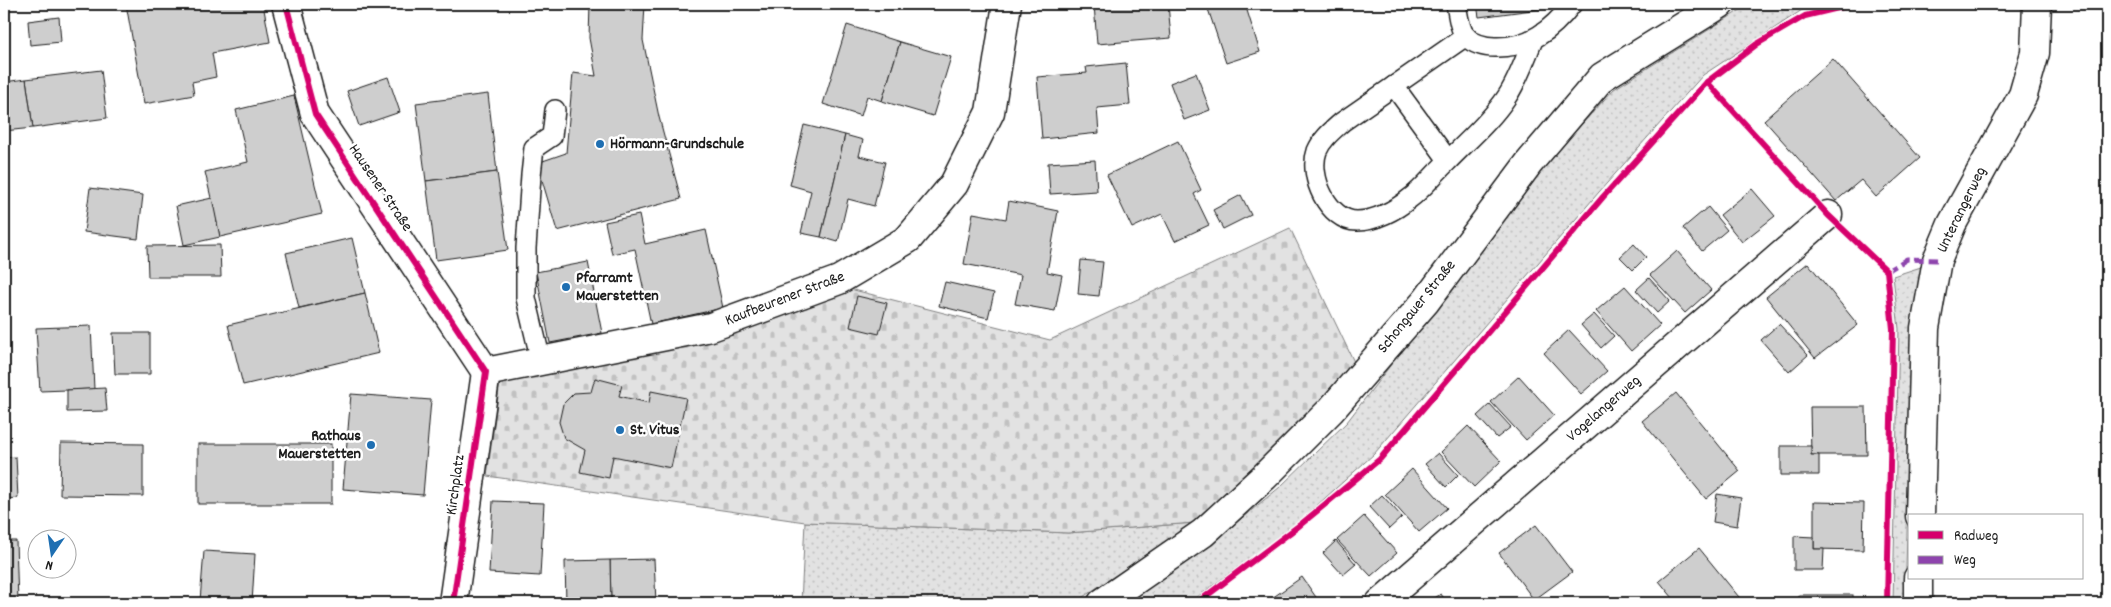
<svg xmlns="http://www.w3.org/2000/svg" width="2111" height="607" font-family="Dekko,sans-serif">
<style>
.grass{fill:url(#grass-dots);stroke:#7f7f7f}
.cemetery{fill:url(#cemetery-stones);stroke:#7f7f7f}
.building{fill:#cecece;stroke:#1c1c1c}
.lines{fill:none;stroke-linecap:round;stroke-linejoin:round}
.lane-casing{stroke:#1c1c1c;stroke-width:22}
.street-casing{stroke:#1c1c1c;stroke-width:31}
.secondary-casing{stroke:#1c1c1c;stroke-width:31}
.lane{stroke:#fff;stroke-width:19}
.street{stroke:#fff;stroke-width:28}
.secondary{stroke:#fff;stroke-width:28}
.quiet{stroke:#8e44ad;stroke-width:5;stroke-dasharray:10 5;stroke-linecap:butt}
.cycleway-casing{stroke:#fff;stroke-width:9}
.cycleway{stroke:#d6006c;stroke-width:6}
.poi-dot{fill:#1f6fb2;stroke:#fff;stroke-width:2}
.labels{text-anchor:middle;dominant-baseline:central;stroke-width:5;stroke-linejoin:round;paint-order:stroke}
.poi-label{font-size:16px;font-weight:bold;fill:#1c1c1c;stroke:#fff;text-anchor:start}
.street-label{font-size:16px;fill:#1c1c1c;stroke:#fff}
</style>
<defs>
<pattern id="grass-dots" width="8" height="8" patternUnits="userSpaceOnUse" patternTransform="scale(1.25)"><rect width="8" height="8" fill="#e2e2e2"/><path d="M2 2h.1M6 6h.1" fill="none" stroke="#c1c1c1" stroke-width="1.8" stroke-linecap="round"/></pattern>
<pattern id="cemetery-stones" width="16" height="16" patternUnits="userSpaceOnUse" patternTransform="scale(1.25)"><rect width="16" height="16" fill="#e2e2e2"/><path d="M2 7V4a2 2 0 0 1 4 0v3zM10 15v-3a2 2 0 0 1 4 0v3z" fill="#c1c1c1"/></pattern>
</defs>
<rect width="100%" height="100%" fill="#fff"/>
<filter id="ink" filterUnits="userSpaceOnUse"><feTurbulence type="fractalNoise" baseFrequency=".02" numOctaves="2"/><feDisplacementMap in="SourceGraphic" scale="10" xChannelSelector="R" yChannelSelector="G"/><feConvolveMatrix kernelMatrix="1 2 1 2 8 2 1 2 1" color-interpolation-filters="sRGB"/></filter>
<g filter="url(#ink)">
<g class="grass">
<path d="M1750 4H1824L1802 10 1703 75 1599 192 1374 454 1295 525 1189 603H1123L1209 545 1280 487 1347 422 1538 172 1614 89Z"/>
<path d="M1924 266 1913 329 1905 603H1893L1899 329 1893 276Z"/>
<path d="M805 522 1068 533 1194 523 1074 603H801Z"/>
</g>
<path class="cemetery" d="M1290 228 1355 364 1323 401 1256 468 1194 523 1068 533 805 522 487 476 501 375 715 337 850 289 1050 340Z"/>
<g class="building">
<path d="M126 4H263L270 42 212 53 216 77 192 82 194 95 144 104Z"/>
<path d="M590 4H645L643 40 659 117 681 199 557 231 537 163 566 153 573 73 596 76 589 38Z"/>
<path d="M1094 4H1168L1171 38 1097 44Z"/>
<path d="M1224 4H1245L1260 52 1226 63 1208 9Z"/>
<path d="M1477 4H1555V7L1479 17Z"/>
<path d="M59 17 61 42 30 45 28 21Z"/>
<path d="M847 25 900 42 882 101 867 96 861 116 823 104Z"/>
<path d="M900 42 951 57 933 116 882 101Z"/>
<path d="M1833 59 1920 158 1876 197 1861 180 1836 201 1764 120Z"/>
<path d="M1126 63 1130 105 1097 108 1099 133 1042 139 1037 77 1087 73 1086 67Z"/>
<path d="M101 70 107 118 33 128 26 79Z"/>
<path d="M1196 73 1210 110 1184 120 1170 83Z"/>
<path d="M388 77 400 112 359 126 347 91Z"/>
<path d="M26 79 33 128 4 131V82Z"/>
<path d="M488 94 497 172 426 181 416 103Z"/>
<path d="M294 96 322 214 220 237 205 172 248 162 236 110Z"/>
<path d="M804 125 845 135 821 237 801 233 811 191 790 185Z"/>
<path d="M845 135 863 140 859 156 885 162 874 206 848 199 838 242 821 237Z"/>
<path d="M1178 141 1201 190 1194 194 1209 225 1175 241 1162 214 1132 228 1107 175Z"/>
<path d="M1095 160 1097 191 1050 194 1048 163Z"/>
<path d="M497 172 508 250 436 260 426 181Z"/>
<path d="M90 188 143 195 138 239 84 232Z"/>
<path d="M1752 189 1775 216 1742 242 1720 215Z"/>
<path d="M1241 195 1251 215 1223 229 1213 210Z"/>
<path d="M212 198 220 237 184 245 176 206Z"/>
<path d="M1009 201 1058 211 1047 272 1062 275 1055 311 1015 304 1021 275 964 264 973 213 1006 219Z"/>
<path d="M1708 207 1727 230 1702 251 1683 228Z"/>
<path d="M639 215 645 244 706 230 723 308 651 324 635 249 612 254 605 222Z"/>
<path d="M352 238 365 293 299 308 286 253Z"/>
<path d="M1634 244 1646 257 1633 270 1620 257Z"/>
<path d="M220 245 221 277H148L147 246Z"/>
<path d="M1677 251 1711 290 1685 313 1650 275Z"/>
<path d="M1081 260 1103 262 1099 296 1078 294Z"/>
<path d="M588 262 602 333 550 343 536 272Z"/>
<path d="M1808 263 1858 325 1815 358 1766 297Z"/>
<path d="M1649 278 1670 301 1657 313 1636 290Z"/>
<path d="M945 282 994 293 988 318 939 306Z"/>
<path d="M1625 286 1660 325 1631 351 1596 311Z"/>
<path d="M365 293 379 353 243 385 228 325Z"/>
<path d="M857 296 887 303 879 334 850 327Z"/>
<path d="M1594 314 1614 336 1601 348 1581 325Z"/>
<path d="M1779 324 1808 355 1789 372 1761 340Z"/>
<path d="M91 326 94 389 40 391 36 328Z"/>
<path d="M1569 330 1607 371 1581 394 1544 353Z"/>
<path d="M113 333H150V374H115Z"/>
<path d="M1519 376 1554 415 1526 440 1491 402Z"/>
<path d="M595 378 622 385 619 396 649 403 651 391 686 398 671 468 613 456 609 478 580 472 585 450 564 438 559 422 563 404 574 393 591 392Z"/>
<path d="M105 388 107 411 67 412V390Z"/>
<path d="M1676 393 1740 471 1706 499 1642 421Z"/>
<path d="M351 394 431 400 423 495 343 489Z"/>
<path d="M1490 404 1511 427 1497 438 1477 416Z"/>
<path d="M1810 407H1866L1867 455H1811Z"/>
<path d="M1468 426 1501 461 1474 487 1441 452Z"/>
<path d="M61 443 143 444V496L60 495Z"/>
<rect x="198" y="444" width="133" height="60"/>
<path d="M1781 446H1811V455H1819V475H1781Z"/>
<path d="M1438 453 1458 475 1446 487 1425 464Z"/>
<path d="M16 457 18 498 4 499V458Z"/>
<path d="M1412 469 1447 508 1419 532 1385 494Z"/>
<path d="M1717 494 1741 498 1737 526 1713 522Z"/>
<path d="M1382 495 1402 517 1389 529 1369 507Z"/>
<path d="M493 501 544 503 540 576 489 573Z"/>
<path d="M1814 502 1864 503 1863 550 1814 549Z"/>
<path d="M1364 516 1397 553 1371 576 1337 540Z"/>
<path d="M1536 525 1572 572 1534 600 1499 553Z"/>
<path d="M1794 536 1814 537V549H1824L1823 570H1794Z"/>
<path d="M4 541H16L18 603H4Z"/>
<path d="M1336 541 1356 564 1343 575 1323 553Z"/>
<path d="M1699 548 1743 602 1742 603H1677L1659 581Z"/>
<path d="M204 551 255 554 252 603 200 601Z"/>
<path d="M654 559 656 603H611L610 560Z"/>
<path d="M610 560 611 603H566L565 561Z"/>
<path d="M1302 577 1320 603H1265Z"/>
<path d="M1441 594 1447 603H1427Z"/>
<rect x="1799" y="595" width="54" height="8"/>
</g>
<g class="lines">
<defs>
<g id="lane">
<path d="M1456 4C1458 14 1459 29 1466 37 1474 44 1485 47 1495 47 1529 48 1552 30 1572 4"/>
<path d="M1466 36 1342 122C1332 131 1322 139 1317 151 1308 176 1328 221 1357 221 1375 221 1396 210 1409 199 1423 189 1434 174 1447 162 1467 141 1490 122 1506 98 1518 81 1525 59 1533 40"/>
<path d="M1394 86 1448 160"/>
<path d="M541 361 526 298V248L531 175 534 148 552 136 555 110"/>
</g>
<g id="street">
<path d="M286 4 315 114 486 372"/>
<path d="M486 372 711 327 839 280 908 239 954 184 990 112 1007 4"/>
<path d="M453 603 486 372"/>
<path d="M1380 603 1828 215"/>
</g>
<g id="secondary">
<path d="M1920 516 1925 328 1937 260 1952 224 2023 95 2035 53 2037 4"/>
<path d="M1102 603 1203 533 1264 477 1331 410 1426 301 1529 163 1602 77 1720 4"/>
<path d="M1918 603V578"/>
</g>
</defs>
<use href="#lane" class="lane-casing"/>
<use href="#street" class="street-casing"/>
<use href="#secondary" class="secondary-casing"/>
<use href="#lane" class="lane"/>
<use href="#street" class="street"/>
<use href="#secondary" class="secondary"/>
<path class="quiet" d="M1887 271 1907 259 1937 260"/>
<defs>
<g id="cycleway">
<path d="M286 4 315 114 486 372 453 603"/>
<path d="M1707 82 1828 215 1887 271 1893 329 1887 603"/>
<path d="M1197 603 1300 525 1380 459 1603 197 1707 82 1757 44 1805 16 1855 4"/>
</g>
</defs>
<use href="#cycleway" class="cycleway-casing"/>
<use href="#cycleway" class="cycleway"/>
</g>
</g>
<g class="poi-dot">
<circle cx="600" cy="144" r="5"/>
<circle cx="566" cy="287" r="5"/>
<circle cx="620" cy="430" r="5"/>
<circle cx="371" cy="445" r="5"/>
</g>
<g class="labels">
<g class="poi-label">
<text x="610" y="144">Hörmann-Grundschule</text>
<text x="576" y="278">Pfarramt<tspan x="576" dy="18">Mauerstetten</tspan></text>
<text x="630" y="430">St. Vitus</text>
<text x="361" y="436" text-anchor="end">Rathaus<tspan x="361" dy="18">Mauerstetten</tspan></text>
</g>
<g class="street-label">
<text transform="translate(380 188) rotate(56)">Hausener Straße</text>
<text transform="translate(1962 210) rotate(-64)">Unterangerweg</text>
<text transform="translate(785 299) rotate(-21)">Kaufbeurener Straße</text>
<text transform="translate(1417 307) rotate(-51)">Schongauer Straße</text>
<text transform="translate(1604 409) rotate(-41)">Vogelangerweg</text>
<text transform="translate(456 485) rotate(-82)">Kirchplatz</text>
</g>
</g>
<rect width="2111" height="607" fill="none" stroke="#fff" stroke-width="20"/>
<rect x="10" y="10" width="2091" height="587" fill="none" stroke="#1c1c1c" stroke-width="2" filter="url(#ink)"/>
<rect x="1908" y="514" width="175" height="65" fill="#ffffff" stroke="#a4a4a4"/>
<rect x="1918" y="531" width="25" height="8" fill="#d6006c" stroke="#a4a4a4"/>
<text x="1954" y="540" font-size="15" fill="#1c1c1c">Radweg</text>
<rect x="1918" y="556" width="25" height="8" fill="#8e44ad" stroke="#a4a4a4"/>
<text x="1954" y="564" font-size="15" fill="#1c1c1c">Weg</text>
<g transform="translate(52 554) rotate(193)"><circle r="24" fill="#ffffff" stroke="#a4a4a4"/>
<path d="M0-4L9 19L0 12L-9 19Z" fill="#1f6fb2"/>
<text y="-8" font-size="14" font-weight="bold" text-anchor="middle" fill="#1c1c1c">N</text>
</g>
</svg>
